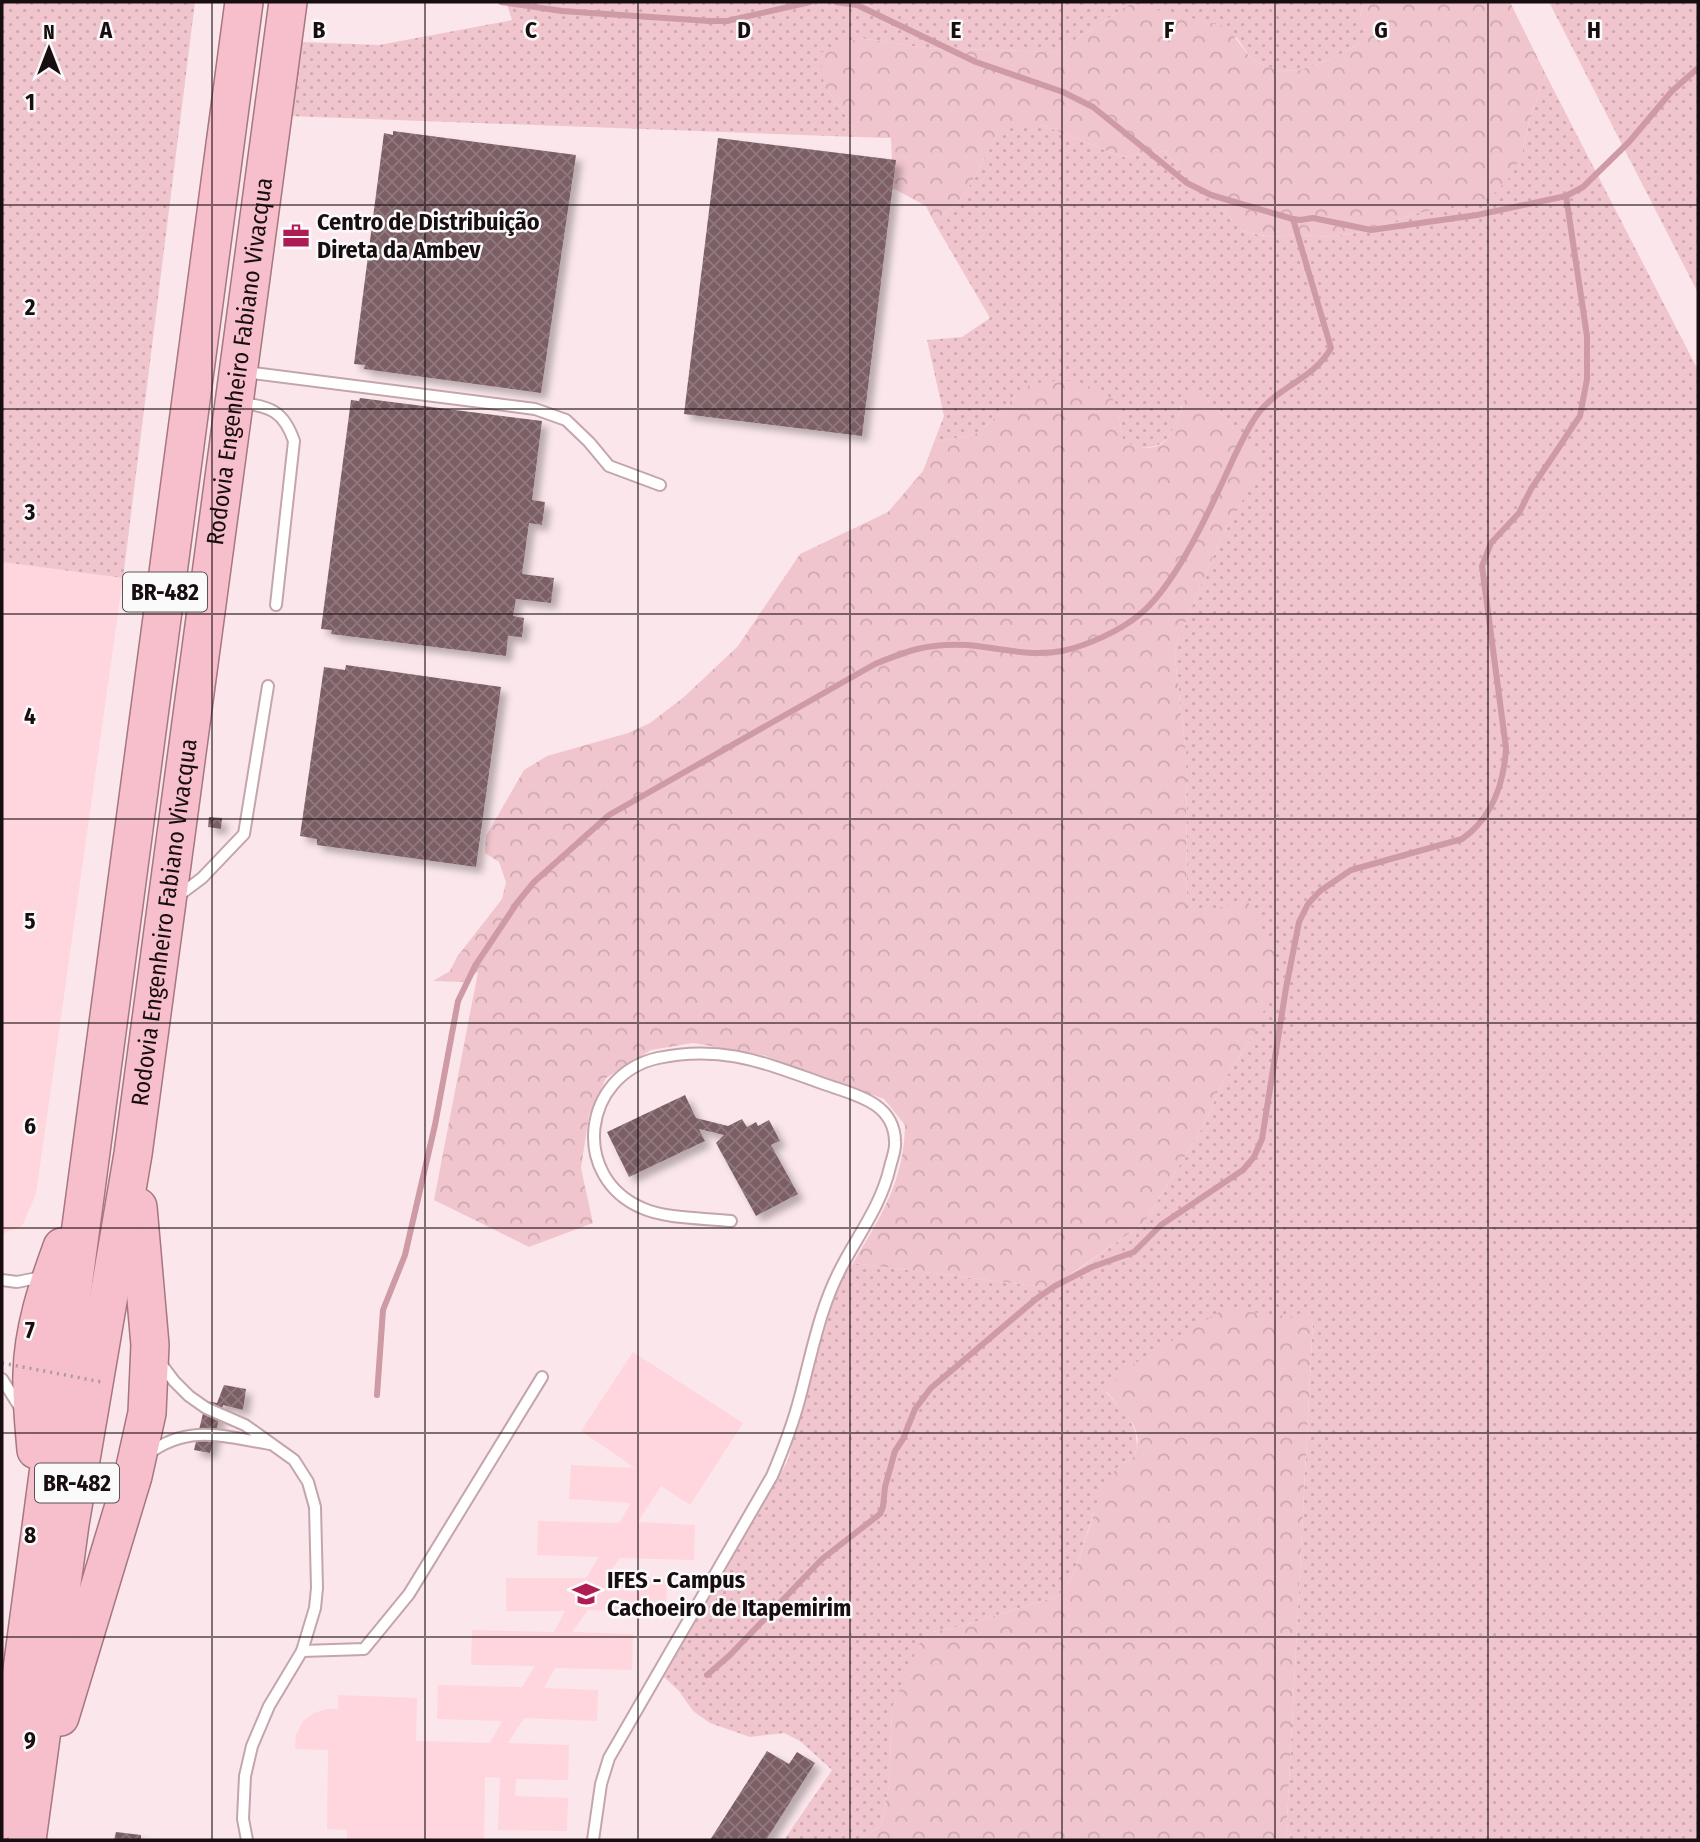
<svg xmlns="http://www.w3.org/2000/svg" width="1700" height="1842" font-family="'Fira Sans Condensed',sans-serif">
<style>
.built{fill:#ffd5de}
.green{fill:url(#green-dots)}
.forest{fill:url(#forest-crowns)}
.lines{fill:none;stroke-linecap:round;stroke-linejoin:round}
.stream{stroke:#cd9aa5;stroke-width:6}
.building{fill:url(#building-cross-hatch);filter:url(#shadow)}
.service-casing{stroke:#c4a5ab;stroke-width:14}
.trunk-casing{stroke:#a67681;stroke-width:40}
.service{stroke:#fff;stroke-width:10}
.trunk{stroke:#f6bfcb;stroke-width:37}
.path-bridge{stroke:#ab9a9d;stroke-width:3.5;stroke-dasharray:2 5;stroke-linecap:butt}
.grid{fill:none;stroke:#180d10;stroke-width:2;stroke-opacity:0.55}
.labels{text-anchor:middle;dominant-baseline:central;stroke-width:5;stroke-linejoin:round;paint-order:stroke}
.shield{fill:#fafafa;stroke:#5c5456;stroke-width:2}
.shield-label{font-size:23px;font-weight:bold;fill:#180d10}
.poi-label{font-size:24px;font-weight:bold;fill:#180d10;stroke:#fafafa;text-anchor:start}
.street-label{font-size:24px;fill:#180d10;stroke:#fafafa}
.grid-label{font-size:23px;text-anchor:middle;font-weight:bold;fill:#180d10;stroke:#fafafa;stroke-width:5;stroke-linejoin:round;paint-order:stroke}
</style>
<defs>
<pattern id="green-dots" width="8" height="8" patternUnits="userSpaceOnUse" patternTransform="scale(1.75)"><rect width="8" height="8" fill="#f1c5ce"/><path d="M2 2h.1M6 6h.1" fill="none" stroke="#cea8b0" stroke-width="1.8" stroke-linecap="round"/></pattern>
<pattern id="forest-crowns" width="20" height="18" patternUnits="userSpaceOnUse" patternTransform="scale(1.75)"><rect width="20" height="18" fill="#f1c5ce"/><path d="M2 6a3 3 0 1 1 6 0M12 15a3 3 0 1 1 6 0" fill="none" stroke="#cea8b0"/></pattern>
<pattern id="building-cross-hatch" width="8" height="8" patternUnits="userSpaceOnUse" patternTransform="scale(1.75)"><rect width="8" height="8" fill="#7c5f65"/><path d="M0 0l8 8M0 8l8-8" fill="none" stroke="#8f797e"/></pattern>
<filter id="shadow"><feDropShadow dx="6" dy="6" stdDeviation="3.5" flood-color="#0004"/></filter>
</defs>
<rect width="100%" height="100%" fill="#fbe7eb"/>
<g class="built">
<path d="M2 562 123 578 36 1194 22 1226 2 1234Z"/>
<path d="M633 1352 743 1423 690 1505 661 1486 638 1522 695 1525 694 1560 620 1558 608 1575 667 1579 666 1613 588 1610 572 1632 633 1634 632 1670 555 1668 544 1688 598 1690 597 1721 524 1718 508 1743 569 1745 568 1780 516 1779 515 1796 568 1798 567 1831 498 1830 500 1778 485 1777 484 1840H347V1830L327 1829 328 1750 295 1749 296 1735 303 1721 314 1713 326 1709H338V1695L417 1698 416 1741 490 1743 502 1721 437 1719 438 1685 522 1687 535 1666 471 1665 472 1630 554 1632 565 1611H506V1578H586L599 1557 537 1555 538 1521 619 1523 631 1503 569 1499 571 1465 635 1468 581 1431Z"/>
</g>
<g class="green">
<path d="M2 2H195L123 578 2 562Z"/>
<path d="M506 2H1363L1360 17 1366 31 1359 44 1332 59 1299 71 1276 70 1252 60 1237 38 1132 3 1056 52 926 48 860 38 824 86 848 118 857 137 288 116 302 42 379 45 512 20Z"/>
<path d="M1549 2H1698V293Z"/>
<path d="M1546 75 1698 370V1840H1286L1313 1320 1106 1392C1125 1415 1142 1424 1135 1456L1117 1468 1093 1515 1074 1574 1058 1596 962 1626 932 1632 892 1708 889 1786 881 1826 858 1840H784L832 1770 800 1741 784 1733 750 1737 710 1723 693 1711 679 1691 664 1677 788 1460 836 1275 853 1263 1052 1288 1144 1223 1204 1125 1221 1085 1253 1036 1187 914 1186 755 1174 649 1218 545 1262 464 1224 416 1207 400 1181 406C1172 441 1160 456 1123 442L1119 415 1016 395 997 416 974 435 934 442 944 416 927 340 962 337 990 318 934 222C947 212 961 201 969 187 981 165 990 144 1005 124H1040L1122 157 1165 151 1186 176 1225 212 1242 231 1269 237 1304 235 1328 237 1362 232 1418 213 1522 153 1530 117Z"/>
</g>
<g class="forest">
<path d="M1363 2H1510L1546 75 1530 117 1522 153 1511 176 1490 198 1418 213 1362 232 1328 237 1304 235 1270 237 1242 231 1225 212 1186 176 1165 151 1122 157 1040 124 1005 125C990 144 981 165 969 187 961 201 947 212 934 222L926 206 878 180 892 161 891 138 857 137 848 118 824 86 820 53 860 38 926 48 1056 52 1132 3 1227 27 1252 60 1276 70 1298 71 1332 59 1359 44 1365 31 1360 17Z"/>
<path d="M1063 380 1082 383 1113 399 1119 415 1123 441C1174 463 1170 426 1188 394L1201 390 1207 400 1224 416 1263 464 1218 545 1174 649 1186 755 1187 913 1248 902 1274 951 1272 992 1253 1036 1221 1085 1204 1125 1144 1223 1051 1288 853 1263C881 1216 904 1181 905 1125L884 1099 763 1055 693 1043 651 1050 606 1078 589 1115 581 1168 593 1223 529 1247 434 1200 478 972 463 982 433 981 450 971 457 957 502 899 506 882 499 862 485 853 486 836 524 770 547 756 628 733 650 723 684 697 738 646 800 554 888 512 923 471 934 442 974 435 997 416 1016 395 1031 384Z"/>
<path d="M1224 1309 1313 1319 1286 1840H858L881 1826 889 1786 892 1708 919 1644 932 1632 962 1626 1058 1596 1074 1574 1103 1486 1117 1468 1135 1456 1138 1440 1134 1425 1106 1391 1129 1367Z"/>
</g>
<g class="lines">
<g class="stream">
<path d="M501 2 562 11 709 21H727L810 2"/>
<path d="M836 2 857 5 976 62 1063 92 1093 107 1187 183 1211 195 1293 219 1300 220 1313 218 1371 230 1477 215 1566 196 1583 187 1629 142 1672 91 1698 68"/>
<path d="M377 1395 383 1310 405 1255 435 1125 458 1001 475 966 517 903 534 882 609 815 875 664C909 650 929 643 967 645 999 648 1031 657 1062 651 1086 646 1120 631 1139 615 1173 588 1205 520 1223 481 1234 458 1243 435 1257 415 1278 386 1313 380 1331 348L1293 219"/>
<path d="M707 1675 730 1655 822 1559 880 1514 883 1507 885 1487 895 1451 903 1439 915 1409 931 1388 1036 1299 1055 1286 1092 1267 1134 1252 1161 1225 1243 1170 1254 1157 1262 1139 1286 988 1299 922 1308 904 1320 891 1351 870 1462 839C1492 818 1504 783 1506 748L1482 566 1491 543 1519 513 1531 489 1580 416 1587 379V336L1566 196"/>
</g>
</g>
<g class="building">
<path d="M393 131 576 155 541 393 364 369 365 365 354 364 384 133 393 135Z"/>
<path d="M718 138 896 160 862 436 684 414Z"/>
<path d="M360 398 542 421 532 500 545 502 542 525 529 523 522 574 554 578 551 603 516 599 513 616 524 618 522 637 508 636 506 656 331 634 332 630 321 629 351 400 359 401Z"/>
<path d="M346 665 501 687 476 867 317 845V839L300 836 324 667 345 670Z"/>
<path d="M209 817 222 818 221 829 208 827Z"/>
<path d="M685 1095 696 1118 728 1126 742 1119 747 1127 756 1122 758 1126 769 1120 780 1141 771 1145 798 1194 756 1216 716 1143 724 1135 699 1129 705 1141 629 1177 607 1132Z"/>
<path d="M224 1385 246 1389 243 1410 223 1405 210 1453 194 1450 206 1401 217 1403Z"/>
<path d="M767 1751 789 1764 797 1752 815 1763 766 1840H710Z"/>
<path d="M116 1832 141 1835V1840H114Z"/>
</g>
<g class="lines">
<defs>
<g id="service">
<path d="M245 372 535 409 566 420 589 442 609 466 660 485"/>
<path d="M241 403C271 406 284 412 294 441L276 605"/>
<path d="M178 896 202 878 244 834 268 686"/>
<path d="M2 1280 17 1282 42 1277"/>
<path d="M159 1361 174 1381 189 1396 206 1408 245 1425 294 1460 308 1482 315 1507 317 1588 315 1608 302 1651 269 1706 252 1746 245 1776 243 1819 247 1840"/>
<path d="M2 1379 21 1409"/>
<path d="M148 1454C189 1423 225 1437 270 1444"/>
<path d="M302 1651 364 1649 409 1594 542 1377"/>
<path d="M593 1840 601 1784 609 1758 772 1476C783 1450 793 1424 800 1397 812 1352 820 1307 842 1266 860 1232 881 1205 890 1167 892 1158 896 1150 895 1141 894 1103 856 1095 827 1085 767 1064 724 1044 658 1058 582 1075 570 1177 642 1208 666 1219 704 1218 731 1221"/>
</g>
<g id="trunk">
<path d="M36 1450C34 1425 31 1399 32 1374 33 1329 47 1288 62 1247"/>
<path d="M60 1717 133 1476 147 1413 150 1345 138 1207"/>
<path d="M2 1820 244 2"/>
<path id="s1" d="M27 1840 70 1524 133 1154 288 2"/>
</g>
</defs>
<use href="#service" class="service-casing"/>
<use href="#trunk" class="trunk-casing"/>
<use href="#service" class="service"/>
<use href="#trunk" class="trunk"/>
<path class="path-bridge" d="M2 1363 102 1382"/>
</g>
<path class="grid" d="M212 2V1840M425 2V1840M638 2V1840M850 2V1840M1062 2V1840M1275 2V1840M1488 2V1840M2 205H1698M2 409H1698M2 614H1698M2 819H1698M2 1023H1698M2 1228H1698M2 1433H1698M2 1637H1698"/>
<defs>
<symbol id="office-bare" viewBox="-9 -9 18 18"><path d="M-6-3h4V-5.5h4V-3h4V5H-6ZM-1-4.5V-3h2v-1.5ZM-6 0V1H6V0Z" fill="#ad1d54" stroke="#fafafa" stroke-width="2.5" paint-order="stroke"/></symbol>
<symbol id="university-bare" viewBox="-9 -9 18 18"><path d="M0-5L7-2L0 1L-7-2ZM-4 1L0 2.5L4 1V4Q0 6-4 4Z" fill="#ad1d54" stroke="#fafafa" stroke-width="2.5" paint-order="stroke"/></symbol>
</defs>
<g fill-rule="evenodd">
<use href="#office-bare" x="277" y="217" width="38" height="38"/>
<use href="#university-bare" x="567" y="1575" width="38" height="38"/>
</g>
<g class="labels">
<g class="shield">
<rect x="123" y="572.5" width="84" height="39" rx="5"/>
<rect x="35" y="1463.5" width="84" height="39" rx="5"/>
</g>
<g class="shield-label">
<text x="165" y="592">BR-482</text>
<text x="77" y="1483">BR-482</text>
</g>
<g class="poi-label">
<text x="317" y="222">Centro de Distribuição<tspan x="317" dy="28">Direta da Ambev</tspan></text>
<text x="607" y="1580">IFES - Campus<tspan x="607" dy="28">Cachoeiro de Itapemirim</tspan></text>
</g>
<g class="street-label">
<text stroke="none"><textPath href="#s1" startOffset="1494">Rodovia Engenheiro Fabiano Vivacqua</textPath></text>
<text stroke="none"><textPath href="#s1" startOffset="928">Rodovia Engenheiro Fabiano Vivacqua</textPath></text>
</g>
</g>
<g class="grid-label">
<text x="106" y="38">A</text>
<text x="319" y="38">B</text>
<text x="531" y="38">C</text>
<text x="744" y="38">D</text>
<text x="956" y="38">E</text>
<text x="1169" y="38">F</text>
<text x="1381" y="38">G</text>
<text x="1594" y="38">H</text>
<text x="30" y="110">1</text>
<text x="30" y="315">2</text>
<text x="30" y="520">3</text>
<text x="30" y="724">4</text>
<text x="30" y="929">5</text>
<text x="30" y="1134">6</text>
<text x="30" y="1338">7</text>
<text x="30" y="1543">8</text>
<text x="30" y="1748">9</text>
</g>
<rect width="1700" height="1842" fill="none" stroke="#180d10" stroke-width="7"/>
<g transform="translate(49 49)" stroke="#fafafa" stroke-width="5" paint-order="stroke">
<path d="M0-5L12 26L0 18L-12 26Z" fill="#180d10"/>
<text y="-10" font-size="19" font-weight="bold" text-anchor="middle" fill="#180d10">N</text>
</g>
</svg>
